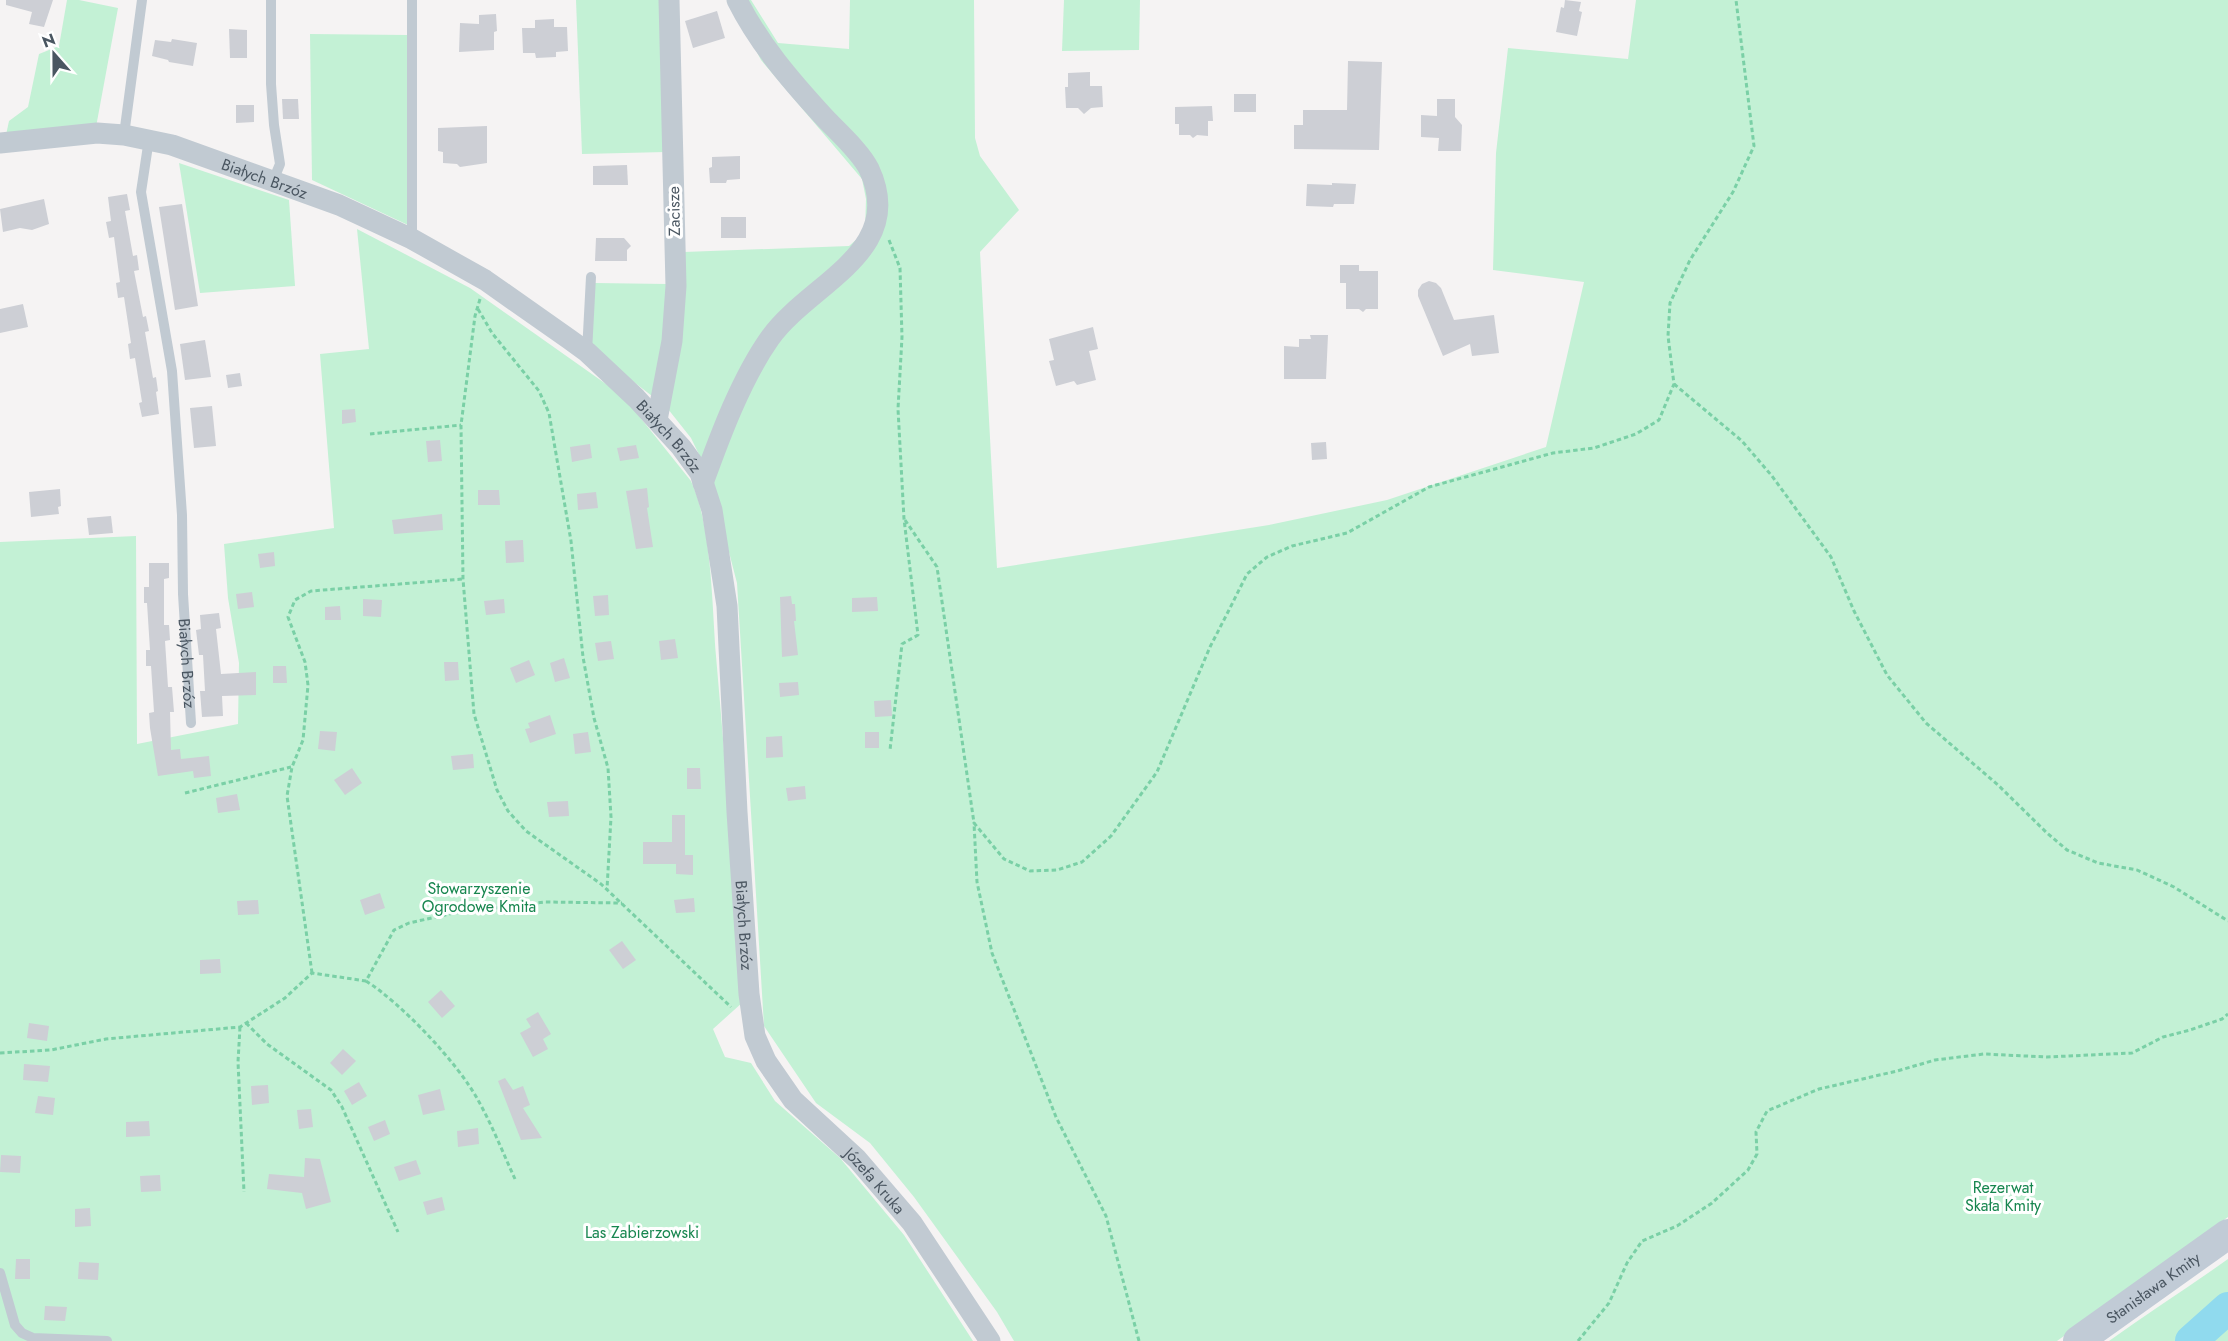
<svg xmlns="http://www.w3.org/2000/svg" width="2228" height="1341" font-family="Jost,sans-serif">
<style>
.green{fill:#c3f1d5}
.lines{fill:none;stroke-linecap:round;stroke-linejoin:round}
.river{stroke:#90daee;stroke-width:32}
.building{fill:#cdcfd5}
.path{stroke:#7ad0a6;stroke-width:3;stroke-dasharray:4.5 3;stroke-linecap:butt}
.lane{stroke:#c1cad2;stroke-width:10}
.street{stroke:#c1cad2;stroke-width:21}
.secondary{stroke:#c1cbd6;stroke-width:30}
.labels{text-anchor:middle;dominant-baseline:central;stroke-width:6;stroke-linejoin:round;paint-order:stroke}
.street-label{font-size:16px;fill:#4a5661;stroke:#fff}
.park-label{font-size:16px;fill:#17864f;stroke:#fff}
</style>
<rect width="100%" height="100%" fill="#f5f3f3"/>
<g class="green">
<path d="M67 0H79L118 8 96 127 6 135 9 121 28 107 39 54 59 46Z"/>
<path d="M576 0H665L666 152 582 154Z"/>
<path d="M730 0H751L778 43 849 49 850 0H974L975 138 980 156 1019 210 980 252 997 568 1269 525 1387 500 1546 447 1584 282 1493 270 1496 153 1508 48 1628 59 1636 0H2228V1217L2057 1341H1014L997 1312 914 1197 870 1143 816 1103 764 1026 737 583 709 475 691 438 664 404 684 252 849 246 865 232 866 199 862 179 761 60Z"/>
<path d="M1064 0H1140L1139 50 1062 51Z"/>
<path d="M310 34 407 35 408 225 312 180Z"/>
<path d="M179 163 289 200 295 286 200 293Z"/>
<path d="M357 229 470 288 623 396 691 481C712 526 712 606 716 656 726 771 735 887 743 1002L713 1029 725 1057 751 1063 775 1101 840 1158 904 1235 973 1341H0V542L136 536 137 744 238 724 239 663 228 598 224 544 334 528 320 354 369 349Z"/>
<path d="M595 283 667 284 661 381 652 396 590 348Z"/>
<path d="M2228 1259V1341H2109C2148 1313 2189 1287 2228 1259Z"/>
</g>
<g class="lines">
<path class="river" d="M2191 1341 2228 1308"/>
</g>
<g class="building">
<path d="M6 0H53L44 27 29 24 32 12 6 5Z"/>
<path d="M1565 0 1581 2 1579 11 1582 12 1577 36 1556 32 1561 7 1564 8Z"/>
<path d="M717 11 725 38 693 48 685 21Z"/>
<path d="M496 14 497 31 494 32V50L459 52 460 23 479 24V15Z"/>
<path d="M554 19V27H567L568 51 556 52V57L536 58 535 53H523L522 28H535V20Z"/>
<path d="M229 29 247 30V58H230Z"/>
<path d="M172 39 197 43 193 66 169 62 168 60 152 56 155 40 171 42Z"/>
<path d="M1348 61 1382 62 1379 150 1294 149V125H1303V110H1347Z"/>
<path d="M1090 72V86H1102L1103 107 1091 108 1084 114 1078 108H1066L1065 87H1068V73Z"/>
<rect x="1234" y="94" width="22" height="18"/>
<path d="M282 99H298L299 119H283Z"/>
<path d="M1437 99H1455V117L1462 125 1461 151H1438L1439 138 1421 137V115L1437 116Z"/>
<path d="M236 105H254V122L236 123Z"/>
<path d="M1212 106 1213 121H1208V136L1197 135 1193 138 1190 135H1179V124H1175V107Z"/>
<path d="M487 126V163L460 167 457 164 443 163V152L438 151V128Z"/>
<path d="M740 156V179L727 180 726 183H710L709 168 712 167V157Z"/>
<path d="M627 165 628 185H593V166Z"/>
<path d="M1332 183 1356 184 1354 204H1334L1333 207 1306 206 1307 184 1332 185Z"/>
<path d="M127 194 130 210 125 211 133 256 137 255 139 270 134 271 143 317 146 316 149 331 145 332 153 378 156 377 158 391 156 392 159 414 142 417 139 403 142 402 135 358 130 359 128 344 131 343 124 297 118 298 116 283 120 282 114 237 109 238 106 222 111 221 108 197Z"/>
<path d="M44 199 49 224 32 230 20 228 3 232 0 209Z"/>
<path d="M182 204 198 306 175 310 159 207Z"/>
<rect x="721" y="217" width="25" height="21"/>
<path d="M596 238H624L631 246 627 250V261H595Z"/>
<path d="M1340 265H1359V271H1378V309H1366L1363 312 1359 309H1346V283H1340Z"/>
<path d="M1429 281 1436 283 1441 288 1454 320 1494 315 1499 353 1472 356 1470 344 1443 356 1418 296V290L1422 284Z"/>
<path d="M23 304 28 327 0 333V309Z"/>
<path d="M1093 327 1098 349 1089 351 1096 380 1077 385 1074 381 1056 386 1049 361 1054 360 1049 339Z"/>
<path d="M1310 335H1328L1326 379H1284V346L1299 347V339H1311Z"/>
<path d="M205 340 211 377 185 380 180 344Z"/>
<path d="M240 373 242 386 228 388 226 375Z"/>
<path d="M212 406 216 446 194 448 190 408Z"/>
<path d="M355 409 356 422 342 424V410Z"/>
<path d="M440 440 442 461 428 462 426 441Z"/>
<path d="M1326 442 1327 459 1312 460 1311 443Z"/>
<path d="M590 444 592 458 572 462 570 447Z"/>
<path d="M636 445 639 458 620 461 617 448Z"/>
<path d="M647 488 649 507 647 508 653 547 636 549 626 491Z"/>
<path d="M60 489 61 506 58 507 59 514 31 517 29 492Z"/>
<path d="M478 490H499L500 505H478Z"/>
<path d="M596 492 598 508 578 510 577 494Z"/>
<path d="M442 514 443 530 394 534 392 520Z"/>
<path d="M111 516 113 533 89 535 87 518Z"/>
<path d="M523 540 524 562 506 563 505 541Z"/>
<path d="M274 552 275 566 260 568 258 554Z"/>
<path d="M149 563H169V578L164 579V625H169L170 640 165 641 168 687H172L174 712H170L171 750 180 749 181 759 209 756 211 776 194 778 193 771 158 776 150 728 149 713 154 712 151 666H146V650H150L147 603H144V587H149Z"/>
<path d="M252 592 254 607 238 609 236 594Z"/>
<path d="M608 595 609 615 595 616 593 596Z"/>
<path d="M791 596 792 604H795L796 621H794L798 655 782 657 780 597Z"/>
<path d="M877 597 878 611 852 612V598Z"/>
<path d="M363 599 382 600 381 617 363 616Z"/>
<path d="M504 599 505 613 486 615 484 601Z"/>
<path d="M340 606 341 620H325V607Z"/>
<path d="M219 613 221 628 216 629 221 674 256 672V695L222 696 223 716 202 717 200 691H205L203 655H199L196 630 201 629 200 615Z"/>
<path d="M675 639 678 658 661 660 659 641Z"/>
<path d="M611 641 614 659 598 661 595 643Z"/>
<path d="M564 658 570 678 555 682 550 663Z"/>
<path d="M529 660 535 675 516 683 510 668Z"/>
<path d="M444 662H458L459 680 445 681Z"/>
<path d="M273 666H286L287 683H273Z"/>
<path d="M798 682 799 695 780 697 779 683Z"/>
<path d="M891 700 892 716 875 717 874 701Z"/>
<path d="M550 715 556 734 530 743 525 729 530 728 528 723Z"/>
<path d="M320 731 337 732 335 751 318 749Z"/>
<path d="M588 732 591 752 575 754 573 734Z"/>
<rect x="865" y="732" width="14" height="16"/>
<path d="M782 736 783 757 766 758V737Z"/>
<path d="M473 754 474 768 453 770 451 756Z"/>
<path d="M352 768 362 783 345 795 334 780Z"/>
<path d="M687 768H700L701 789H687Z"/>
<path d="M805 786 806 799 788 801 786 788Z"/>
<path d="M237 794 240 810 218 813 216 798Z"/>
<path d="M568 801 569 816 549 817 547 802Z"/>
<path d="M672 815H685V855H693V875L676 874V864H643V842H672Z"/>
<path d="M380 893 385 908 365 915 360 900Z"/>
<path d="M694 898 695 912 676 913 674 900Z"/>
<path d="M258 900 259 914 238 915 237 901Z"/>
<path d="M622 941 636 960 623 969 609 950Z"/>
<path d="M220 959 221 973 200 974V960Z"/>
<path d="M441 990 455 1006 442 1018 428 1002Z"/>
<path d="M538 1012 551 1034 543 1039 548 1049 533 1057 520 1033 531 1027 526 1019Z"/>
<path d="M29 1023 49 1026 47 1041 27 1038Z"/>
<path d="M343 1049 356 1061 342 1075 330 1063Z"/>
<path d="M24 1064 50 1066 48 1082 23 1080Z"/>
<path d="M505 1078 513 1090 523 1086 530 1105 523 1108 542 1138 521 1140 498 1081Z"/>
<path d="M359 1082 367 1096 352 1105 344 1091Z"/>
<path d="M268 1085 269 1103 252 1105 251 1086Z"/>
<path d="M440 1089 445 1110 423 1115 418 1095Z"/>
<path d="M38 1096 55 1098 53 1115 35 1113Z"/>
<path d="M311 1109 313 1127 299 1129 297 1110Z"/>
<path d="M385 1120 390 1134 374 1141 368 1127Z"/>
<path d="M149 1121 150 1136 126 1137V1122Z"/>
<path d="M478 1128 479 1144 458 1147 457 1131Z"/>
<path d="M1 1155 21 1156 20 1173 0 1172Z"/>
<path d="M305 1158 320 1159 331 1202 306 1209 302 1193 267 1189 269 1174 304 1177Z"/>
<path d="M416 1160 421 1174 399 1181 394 1167Z"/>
<path d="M160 1175 161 1191 141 1192 140 1176Z"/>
<path d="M442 1197 445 1210 427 1215 423 1202Z"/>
<path d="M90 1208 91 1226 75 1227V1209Z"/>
<path d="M16 1259H30V1279H15Z"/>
<path d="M79 1262 99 1263 98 1280 78 1279Z"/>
<path d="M45 1306 67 1307 65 1321 44 1320Z"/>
</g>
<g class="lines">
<g class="path">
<path d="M889 240 900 268 902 337 898 409 904 519 918 635 902 644 890 750"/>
<path d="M480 299 475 316 461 425 463 579 474 714 497 790 508 811 526 831 601 884 731 1007"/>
<path d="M478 309 492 333 539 391 549 413 571 541 583 657 594 718 608 768 611 817 607 889"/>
<path d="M1674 384 1742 441 1772 476 1831 557 1854 611 1887 675 1926 723 1998 785 2047 833 2067 850 2098 863 2137 870 2174 887 2228 921"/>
<path d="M370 434 461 425"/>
<path d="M905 520 937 567 974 823"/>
<path d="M185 793 291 767"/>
<path d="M312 973 287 796 292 767 303 740 308 685 305 662 288 617 295 600 311 591 463 579"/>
<path d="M366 981C401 1003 458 1063 478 1100 492 1125 503 1153 515 1179"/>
<path d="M246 1023 267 1044 331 1090 342 1107 398 1232"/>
<path d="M240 1027 238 1062 244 1192"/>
<path d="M0 1053 51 1050 106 1039 240 1027 285 998 312 973 366 981 394 930 409 923 454 913 545 902 622 903"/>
<path d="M1139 1341 1106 1216 1056 1117 992 953 977 882 974 823 1004 859 1030 871 1057 870 1082 862 1111 836 1157 772 1210 647 1229 610 1247 574 1267 557 1292 546 1347 533 1429 487 1553 453 1594 448 1636 434 1659 420 1674 384 1668 336 1670 303 1690 260 1733 192 1754 146 1736 0"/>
<path d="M1578 1341 1609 1303 1627 1263 1642 1241 1677 1226 1712 1203 1748 1170 1757 1154 1756 1132 1767 1111 1819 1089 1897 1071 1935 1060 1984 1054 2047 1057 2132 1053 2163 1037 2190 1030 2222 1019 2228 1014"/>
</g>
<g class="lane">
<path d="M271 0V84L274 125 280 164 273 181"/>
<path d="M124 135 142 0"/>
<path id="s1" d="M149 139 141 192 172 371 182 515 183 594 191 723"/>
<path d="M412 239V0"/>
<path d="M587 352 591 277"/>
<path d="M0 1273 15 1325 22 1333 33 1338 107 1341"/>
</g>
<g class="street">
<path id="s2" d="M0 143 97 133 124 135 172 145 339 205 412 239 485 280 569 339 587 352 636 398 681 447 700 473 712 510 727 606 737 812 749 994 755 1036 766 1061 793 1100 857 1159 912 1223 990 1341"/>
<path d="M657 420 672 341 676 286 669 0"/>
<path d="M703 483C720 436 741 379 770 338 809 283 908 252 869 169 860 151 837 131 824 117 791 81 759 44 737 0"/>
</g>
<path class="secondary" id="s3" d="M2078 1341 2228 1234"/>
</g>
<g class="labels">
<g class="street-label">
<text stroke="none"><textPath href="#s2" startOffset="272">Białych Brzóz</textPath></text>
<text transform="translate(674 211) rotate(-91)">Zacisze</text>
<text stroke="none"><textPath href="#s2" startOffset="758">Białych Brzóz</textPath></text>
<text stroke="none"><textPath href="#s1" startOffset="528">Białych Brzóz</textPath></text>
<text stroke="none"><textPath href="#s2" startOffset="1262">Białych Brzóz</textPath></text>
<text stroke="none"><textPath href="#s2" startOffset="1563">Józefa Kruka</textPath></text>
<text stroke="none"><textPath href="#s3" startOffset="92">Stanisława Kmity</textPath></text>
</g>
<g class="park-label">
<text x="479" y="888">Stowarzyszenie<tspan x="479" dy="18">Ogrodowe Kmita</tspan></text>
<text x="2003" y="1187">Rezerwat<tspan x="2003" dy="18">Skała Kmity</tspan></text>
<text x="642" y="1232">Las Zabierzowski</text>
</g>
</g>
<g transform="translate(54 54) rotate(339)" stroke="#ffffff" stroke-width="4.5" paint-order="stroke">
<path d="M0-4.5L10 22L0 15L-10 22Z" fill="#4a5661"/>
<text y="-9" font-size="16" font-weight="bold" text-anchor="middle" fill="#4a5661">N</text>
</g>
</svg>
